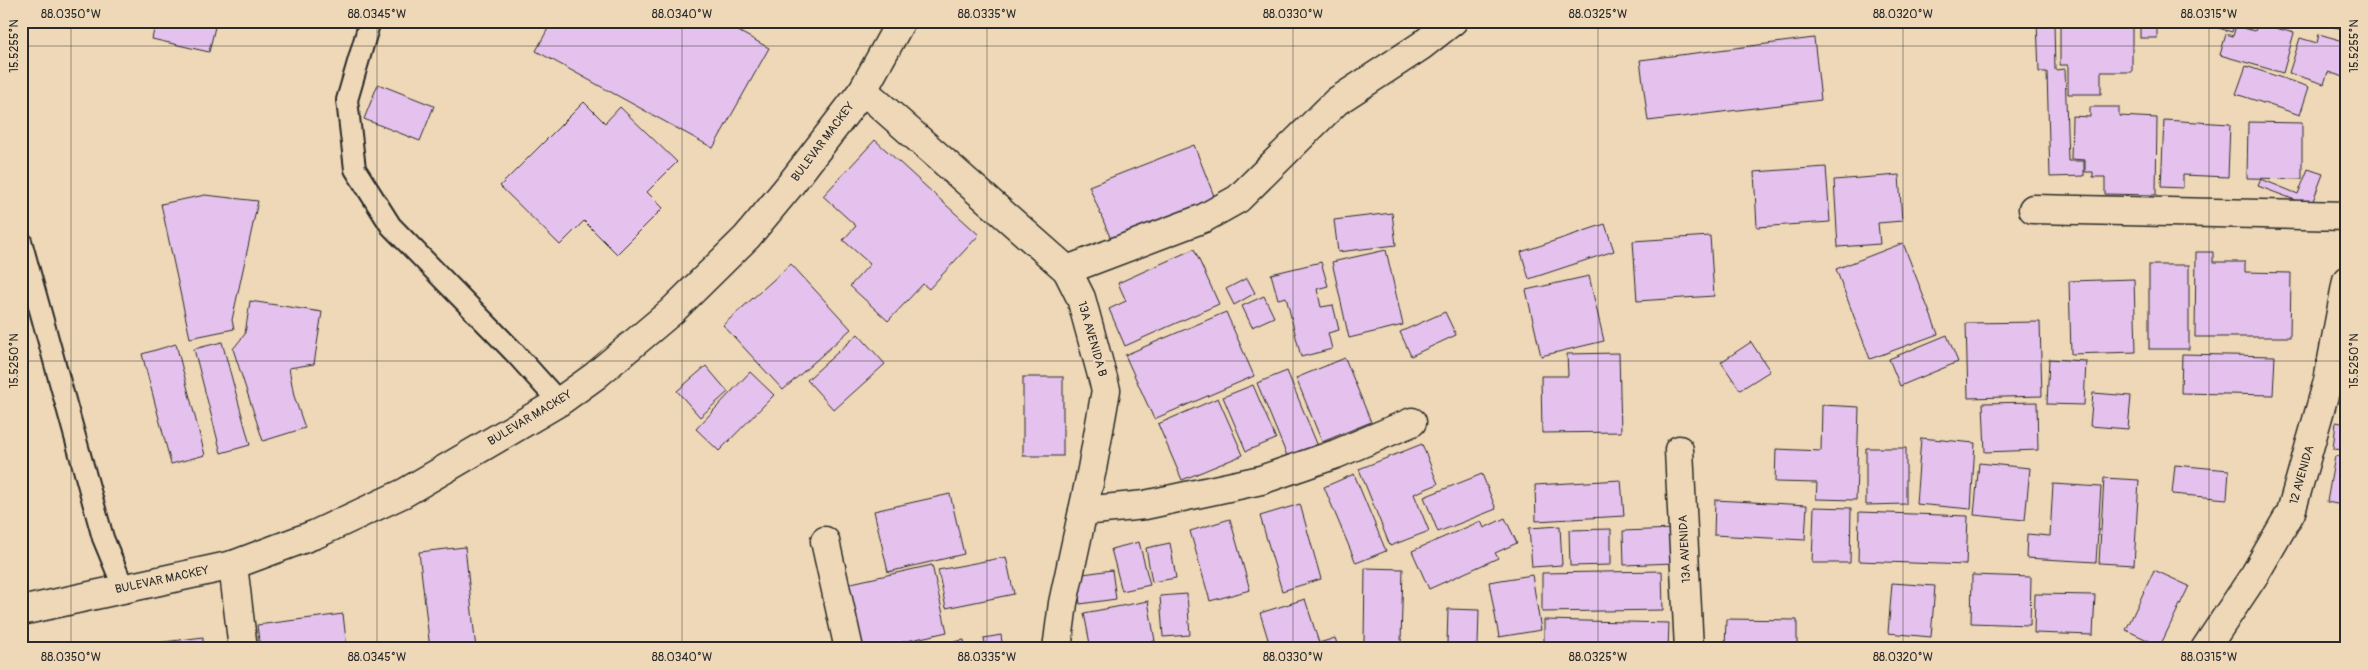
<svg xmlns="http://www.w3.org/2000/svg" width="2368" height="670" font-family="Pangolin,sans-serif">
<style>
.building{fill:#e4c2ed;stroke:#2b2b2b}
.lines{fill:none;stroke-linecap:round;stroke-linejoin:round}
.lane-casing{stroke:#2b2b2b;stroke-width:24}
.street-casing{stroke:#2b2b2b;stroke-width:31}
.secondary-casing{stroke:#2b2b2b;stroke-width:31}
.lane{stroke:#eed8b7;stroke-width:20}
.street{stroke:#eed8b7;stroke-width:28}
.secondary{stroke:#eed8b7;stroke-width:28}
.ticks{fill:none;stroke:#2b2b2b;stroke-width:1;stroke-opacity:0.45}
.labels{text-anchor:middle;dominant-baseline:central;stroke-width:4.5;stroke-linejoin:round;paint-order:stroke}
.street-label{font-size:12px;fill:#2b2b2b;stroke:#eed8b7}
.neatline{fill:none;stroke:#2b2b2b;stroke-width:2}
.ticks-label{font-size:12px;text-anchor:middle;fill:#2b2b2b}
</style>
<rect width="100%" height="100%" fill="#eed8b7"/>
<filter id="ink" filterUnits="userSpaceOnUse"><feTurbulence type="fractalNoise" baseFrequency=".02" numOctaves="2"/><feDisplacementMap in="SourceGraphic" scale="10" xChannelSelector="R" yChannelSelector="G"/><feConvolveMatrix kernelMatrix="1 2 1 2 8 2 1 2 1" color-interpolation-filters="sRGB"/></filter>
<g filter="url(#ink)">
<g class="building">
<path d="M156 21H188L215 27 209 52 152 39Z"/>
<path d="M552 21H720L769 48 713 148 536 51Z"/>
<path d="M2073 21 2132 22V72H2101V94H2068V65H2060V26L2073 25Z"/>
<rect x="2140" y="21" width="17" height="17"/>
<path d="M2217 21H2235L2232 32 2215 27Z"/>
<path d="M2314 21H2347V30L2314 22Z"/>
<path d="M2037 22H2054L2055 70 2065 69 2068 161H2084V176L2050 177 2047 72H2039Z"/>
<path d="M2258 23 2294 33 2283 73 2220 55 2226 34 2233 36 2236 26 2255 31Z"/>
<path d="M2319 34 2347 42V78L2328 72 2324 84 2289 73 2300 38 2317 43Z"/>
<path d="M1814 38 1821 100 1648 121 1640 60Z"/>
<path d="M2246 66 2309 87 2300 115 2236 94Z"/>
<path d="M378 84 434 106 420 141 364 119Z"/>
<path d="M584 102 605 123 620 107 677 162 647 192 663 208 617 254 584 221 560 245 500 186Z"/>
<path d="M2090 107H2119V116L2157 118 2156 195 2105 194V177H2093V172H2085V160L2071 159 2072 116 2090 117Z"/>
<path d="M2164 120 2230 124 2228 177 2183 175V188L2161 187Z"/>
<path d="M2248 122 2302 123V179L2247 178Z"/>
<path d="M875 140 979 235 929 289 923 284 888 321 850 286 870 264 843 240 856 226 823 196Z"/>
<path d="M1194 145 1216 201 1112 242 1089 186Z"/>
<path d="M1826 167 1830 222 1757 227 1754 172Z"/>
<path d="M2308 169 2323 174 2311 206 2258 186 2261 179 2298 194Z"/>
<path d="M1899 175 1902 221 1878 223 1880 244 1838 247 1834 180Z"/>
<path d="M205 195 258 201 232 320 234 329 190 338 161 204Z"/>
<path d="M1392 213 1396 245 1338 252 1334 220Z"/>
<path d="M1605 224 1614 251 1529 279 1521 252Z"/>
<path d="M1710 236 1714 296 1637 301 1633 241Z"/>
<path d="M1903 243 1938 334 1870 359 1836 269Z"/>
<path d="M1194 249 1219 304 1125 346 1109 309 1126 301 1118 283Z"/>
<path d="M1386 250 1403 325 1349 338 1332 262Z"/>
<path d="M2196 252H2213V262H2245V272L2291 273 2290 337H2195Z"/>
<path d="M1321 262 1328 286 1317 289 1321 307 1333 305 1339 330 1328 333 1332 349 1301 357 1286 297 1278 299 1271 274Z"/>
<path d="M791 264 851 329 783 390 723 325Z"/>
<rect x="2149" y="265" width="40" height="84"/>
<path d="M1589 276 1604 341 1541 356 1526 290Z"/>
<path d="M1247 278 1255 293 1234 305 1226 289Z"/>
<path d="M2134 279 2136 352 2071 354 2069 281Z"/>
<path d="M1264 296 1274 317 1252 327 1242 306Z"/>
<path d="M250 301 322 312 314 364 289 368 294 396 305 428 263 441 233 349 245 334Z"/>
<path d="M1226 312 1254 376 1154 419 1125 355Z"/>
<path d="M1445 312 1456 335 1411 356 1400 332Z"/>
<path d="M2040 322 2042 396 1968 398 1966 323Z"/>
<path d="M858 334 885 364 834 410 807 380Z"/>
<path d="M1947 335 1958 362 1900 386 1889 359Z"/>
<path d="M222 342 250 445 221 453 194 349Z"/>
<path d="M1751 342 1770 371 1740 390 1721 362Z"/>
<path d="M176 344 205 455 171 464 142 354Z"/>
<path d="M1619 353 1621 432 1542 433 1541 376H1568L1567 354Z"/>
<path d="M2182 354 2275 356 2273 395 2181 393Z"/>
<path d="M1345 358 1371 422 1322 442 1296 378Z"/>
<path d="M2049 359 2086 361 2084 405 2047 404Z"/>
<path d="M706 366 728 392 700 417 677 391Z"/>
<path d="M1287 371 1322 456 1292 468 1257 383Z"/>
<path d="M750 372 774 395 719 451 696 429Z"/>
<rect x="1023" y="377" width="40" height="79"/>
<path d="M1253 385 1276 439 1246 451 1223 397Z"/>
<path d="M2093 393 2131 396 2128 429 2090 426Z"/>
<path d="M1218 398 1243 455 1182 480 1158 424Z"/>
<path d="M2037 402 2038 450 1985 452 1983 403Z"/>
<path d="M1822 405 1859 407 1856 500 1816 499 1817 483 1775 482 1776 449 1821 451Z"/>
<path d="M2336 422 2347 424V450L2333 449Z"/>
<path d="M1921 438 1975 443 1971 509 1916 504Z"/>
<path d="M1422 444 1438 484 1414 494 1429 531 1390 546 1359 469Z"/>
<path d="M1866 448H1906V504L1866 505Z"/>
<path d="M2335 456 2347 458V506L2327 502Z"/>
<path d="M1979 463 2030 468 2025 520 1974 515Z"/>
<path d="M2175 465 2229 470 2227 499 2172 494Z"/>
<path d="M1354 474 1386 551 1356 563 1324 487Z"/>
<path d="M1482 474 1496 509 1438 532 1424 497Z"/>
<path d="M2104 478 2139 480 2134 565 2099 563Z"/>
<path d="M1621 480 1624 516 1536 521 1535 485Z"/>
<path d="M2053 484 2101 487 2096 562 2026 558 2027 534 2050 536Z"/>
<path d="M950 494 964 554 888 572 874 511Z"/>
<path d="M1715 500 1807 505 1805 540 1714 535Z"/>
<path d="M1300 504 1321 579 1282 591 1260 516Z"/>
<path d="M1814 507 1851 508 1850 563H1812Z"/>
<path d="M1859 512 1968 516 1966 565 1858 561Z"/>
<path d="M1505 518 1517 543 1495 553 1498 558 1429 589 1412 551 1481 521 1484 528Z"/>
<path d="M1230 519 1250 590 1210 601 1190 531Z"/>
<path d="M1560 526 1562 565 1532 567 1529 528Z"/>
<path d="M1611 529V565L1570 566 1569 530Z"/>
<path d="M1674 529V563L1624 565 1623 531Z"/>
<path d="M1139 542 1150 585 1122 591 1111 549Z"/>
<path d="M1170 543 1176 578 1152 582 1146 548Z"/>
<path d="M465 547 476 649H430L419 552Z"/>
<path d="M1006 557 1014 594 946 608 938 570Z"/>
<path d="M932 565 947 632 872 649H852L838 586Z"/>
<path d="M1365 568 1403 569 1401 643 1364 642Z"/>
<path d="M1112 570 1116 599 1080 604 1076 575Z"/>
<path d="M2154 570 2189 586 2160 646 2126 630Z"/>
<path d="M1662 571 1663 610 1542 612V573Z"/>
<path d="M1532 575 1541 630 1499 637 1489 582Z"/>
<path d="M1972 575 2031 577 2030 625 1971 623Z"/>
<path d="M1892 583 1935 586 1931 637 1888 633Z"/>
<path d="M1187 594 1190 635 1163 637 1160 596Z"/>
<path d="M2035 594 2095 595 2093 635 2034 633Z"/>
<path d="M1305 599 1319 643 1335 638 1339 649H1271L1260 613Z"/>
<path d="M1148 601 1155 641 1108 649H1091L1084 613Z"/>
<path d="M1448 609 1479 610 1478 645 1447 644Z"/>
<path d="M343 614 347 649H260L257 625Z"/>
<path d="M1726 619 1797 620V649H1725Z"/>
<path d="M1544 620 1669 623 1668 649H1544Z"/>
<path d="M1001 635 1003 649H986L984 638Z"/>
<path d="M203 637V649H110Z"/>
<path d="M964 640 966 649H913Z"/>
</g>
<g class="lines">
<defs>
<g id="lane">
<path d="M370 21 347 100 355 169 391 226 514 352 559 402"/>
<path d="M21 241 103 538 124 589"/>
</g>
<g id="street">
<path d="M863 90 1067 270 1081 298 1106 390 1092 469 1063 603 1057 649"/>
<path d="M2033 209 2347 216"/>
<path d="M1067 270 1204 218 1238 199 1337 101 1421 46 1453 21"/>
<path d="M1679 450 1689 649"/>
<path d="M1083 511 1145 505 1261 480 1336 454 1412 422"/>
<path d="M825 541 849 649"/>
<path d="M233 565 243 649"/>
</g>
<g id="secondary">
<path d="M21 611 233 565 316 534 404 493 559 402 595 376 671 312 747 237 790 185 863 90 901 21"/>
<path d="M2205 649 2255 574 2291 512 2328 381 2347 280"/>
</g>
</defs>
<use href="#lane" class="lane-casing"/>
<use href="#street" class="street-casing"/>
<use href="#secondary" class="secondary-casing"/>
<use href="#lane" class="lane"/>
<use href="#street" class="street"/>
<use href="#secondary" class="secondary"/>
</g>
</g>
<path class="ticks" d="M71 21V649M377 21V649M682 21V649M987 21V649M1293 21V649M1598 21V649M1903 21V649M2209 21V649M21 46H2347M21 361H2347"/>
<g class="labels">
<g class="street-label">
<text transform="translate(823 142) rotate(-53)">BULEVAR MACKEY</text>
<text transform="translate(1092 339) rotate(74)">13A AVENIDA B</text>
<text transform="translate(530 418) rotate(-31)">BULEVAR MACKEY</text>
<text transform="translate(2302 475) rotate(-74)">12 AVENIDA</text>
<text transform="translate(1685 549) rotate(-93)">13A AVENIDA</text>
<text transform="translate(162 580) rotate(-12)">BULEVAR MACKEY</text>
</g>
</g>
<rect width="2368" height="670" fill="none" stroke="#eed8b7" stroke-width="55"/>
<rect x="28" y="28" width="2312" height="614" class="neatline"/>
<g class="ticks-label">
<text x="71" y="18">88.0350°W</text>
<text x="377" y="18">88.0345°W</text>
<text x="682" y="18">88.0340°W</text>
<text x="987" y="18">88.0335°W</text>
<text x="1293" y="18">88.0330°W</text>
<text x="1598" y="18">88.0325°W</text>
<text x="1903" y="18">88.0320°W</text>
<text x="2209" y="18">88.0315°W</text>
<text transform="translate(14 46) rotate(-90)" y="4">15.5255°N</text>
<text transform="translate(2354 46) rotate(-90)" y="4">15.5255°N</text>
<text transform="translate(14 361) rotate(-90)" y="4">15.5250°N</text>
<text transform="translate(2354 361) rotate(-90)" y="4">15.5250°N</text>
<text x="71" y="661">88.0350°W</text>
<text x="377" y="661">88.0345°W</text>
<text x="682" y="661">88.0340°W</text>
<text x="987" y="661">88.0335°W</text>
<text x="1293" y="661">88.0330°W</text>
<text x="1598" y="661">88.0325°W</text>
<text x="1903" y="661">88.0320°W</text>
<text x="2209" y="661">88.0315°W</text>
</g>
</svg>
